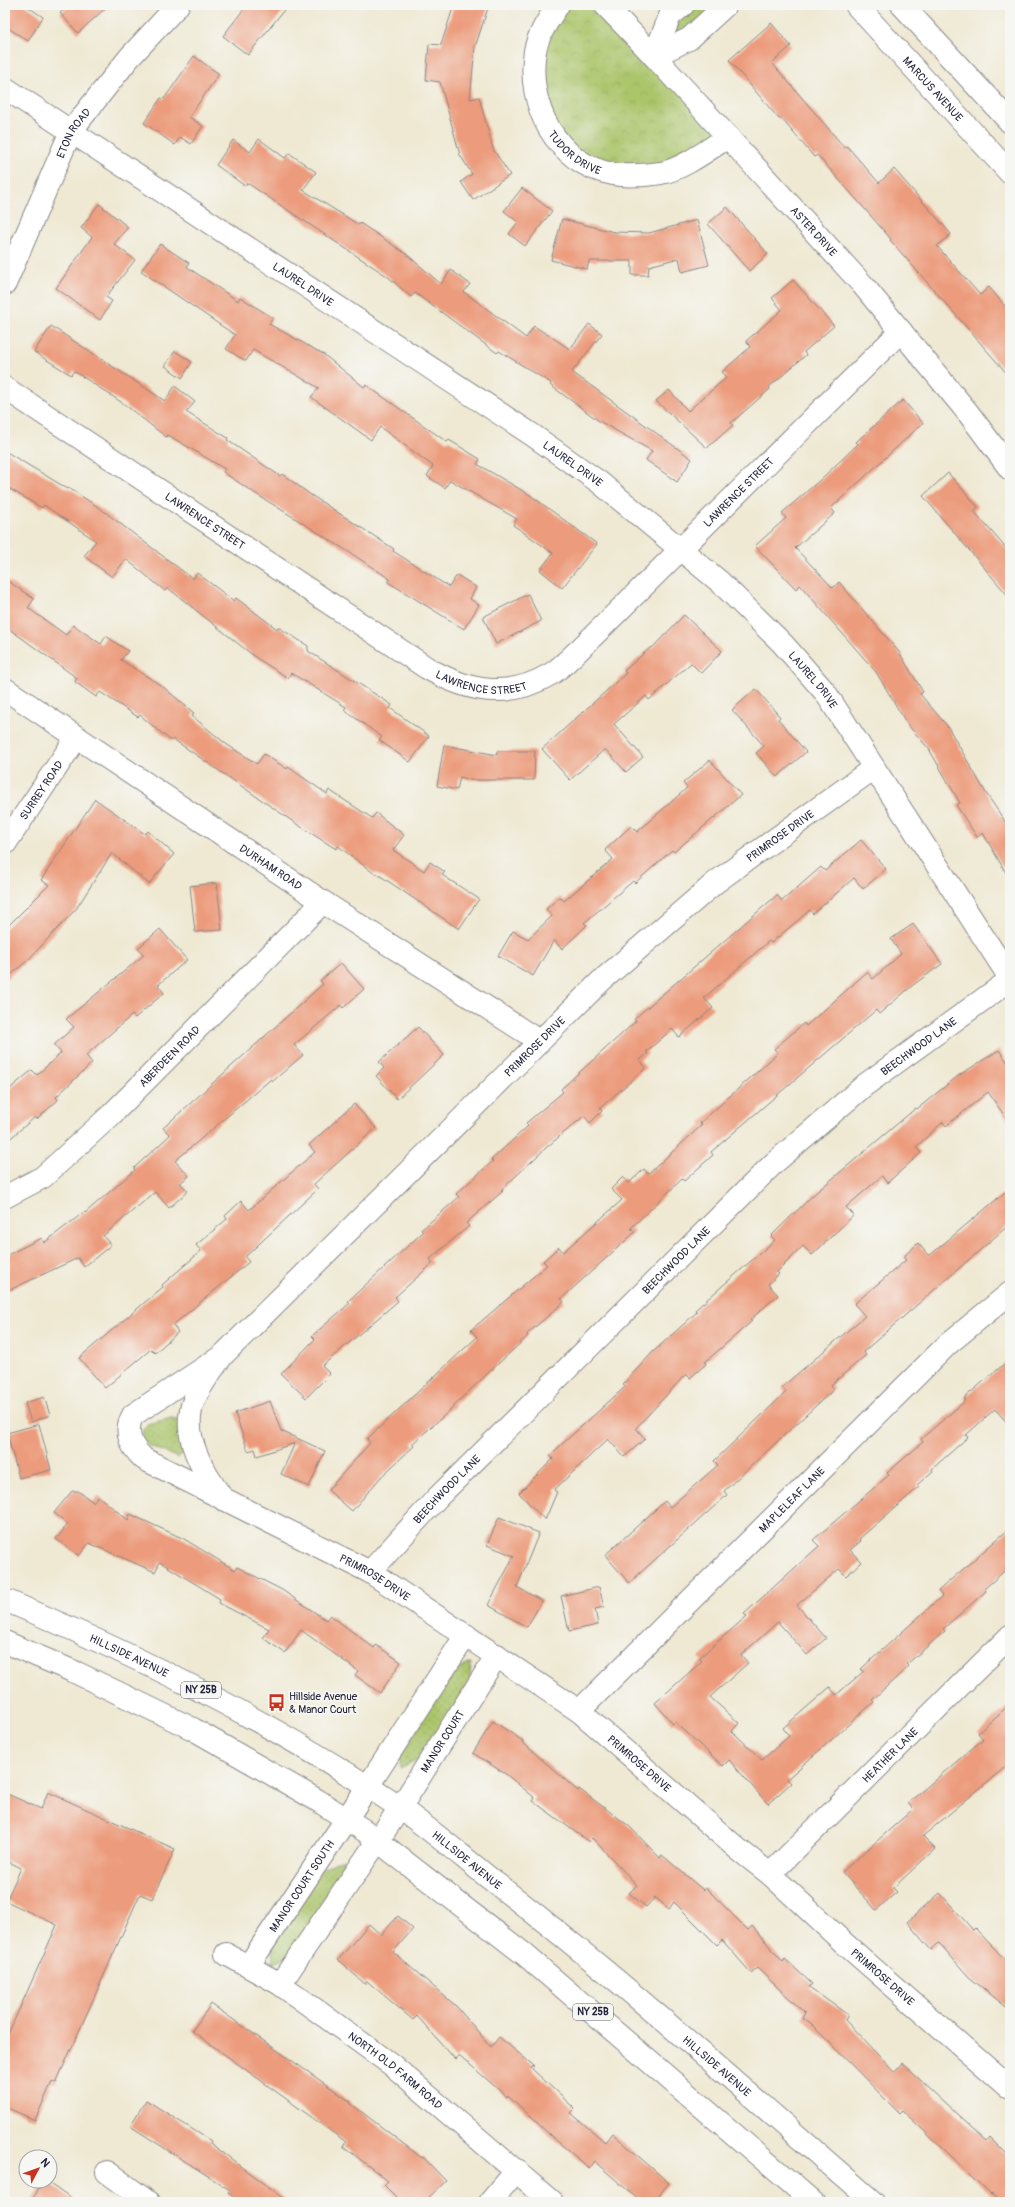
<svg xmlns="http://www.w3.org/2000/svg" width="1015" height="2207" font-family="Pangolin,sans-serif">
  <style>
    .grass { fill: url(#grass-dots); stroke: #667453 }
    .park { fill: url(#park-crowns); stroke: #667453 }
    .building { fill: #ec9b7c }
    .lines { fill: none; stroke-linecap: round; stroke-linejoin: round }
    .minor-casing { stroke: #888687; stroke-width: 24 }
    .major-casing { stroke: #888687; stroke-width: 24 }
    .minor { stroke: #fff; stroke-width: 22 }
    .major { stroke: #fff; stroke-width: 22 }
    .labels { text-anchor: middle; dominant-baseline: central; stroke-width: 3.5; stroke-linejoin: round; paint-order: stroke }
    .shield { fill: #f6f6f2; stroke: #626272; stroke-width: 1 }
    .shield-label { font-size: 10px; font-weight: bold; fill: #22223b }
    .street-label { font-size: 11px; fill: #22223b; stroke: #f6f6f2 }
    .poi-label { font-size: 11px; fill: #22223b; stroke: #f6f6f2; text-anchor: start }
  </style>
  <defs>
    <pattern id="grass-dots" width="8" height="8" patternUnits="userSpaceOnUse"><rect width="8" height="8" fill="#abc56b"/><path d="M2 2h.1M6 6h.1" fill="none" stroke="#93a95e" stroke-width="1.8" stroke-linecap="round"/></pattern>
    <pattern id="park-crowns" width="20" height="18" patternUnits="userSpaceOnUse"><rect width="20" height="18" fill="#abc56b"/><path d="M2 6a3 3 0 1 1 6 0M12 15a3 3 0 1 1 6 0" fill="none" stroke="#93a95e"/></pattern>
  </defs>
  <rect width="100%" height="100%" fill="#f6f6f2"/>
  <filter id="ink" filterUnits="userSpaceOnUse"><feTurbulence type="fractalNoise" baseFrequency=".025" numOctaves="2"/><feDisplacementMap in="SourceGraphic" scale="8" xChannelSelector="R" yChannelSelector="G"/><feConvolveMatrix kernelMatrix="1 2 1 2 8 2 1 2 1" color-interpolation-filters="sRGB"/></filter>
  <filter id="wash" filterUnits="userSpaceOnUse"><feTurbulence type="fractalNoise" baseFrequency=".012" numOctaves="4" result="noise"/><feDisplacementMap in="SourceGraphic" scale="16" xChannelSelector="R" yChannelSelector="G"/><feGaussianBlur stdDeviation="0.9" result="paint"/><feColorMatrix in="noise" values="0 0 0 0 0 0 0 0 0 0 0 0 0 0 0 0 0 1.4 0 .05"/><feComposite in="paint" operator="in"/></filter>
  <g filter="url(#wash)">
    <rect width="100%" height="100%" fill="#efe9d3"/>
    <g class="grass">
      <polygon points="683,5 726,5 654,56"/>
      <polygon points="171,1418 177,1419 180,1423 185,1451 178,1458 148,1445 142,1437 143,1430 147,1424"/>
      <polygon points="471,1663 469,1690 424,1757 400,1769 402,1742 446,1675"/>
      <polygon points="343,1859 341,1886 295,1953 272,1964 274,1937 318,1870"/>
    </g>
    <polygon class="park" points="558,5 605,5 728,137 636,176 562,146 533,70"/>
    <g id="blocks">
      <g class="building">
        <polygon points="5,5 25,5 43,17 28,41 5,26"/>
        <polygon points="70,5 109,5 78,33 60,13"/>
        <polygon points="247,5 288,5 248,55 223,36"/>
        <polygon points="454,5 489,5 475,47 470,99 479,97 493,149 510,175 473,200 461,182 472,174 460,155 440,82 426,80 429,44 441,45"/>
        <polygon points="771,23 791,46 772,63 845,148 847,146 879,183 894,169 951,234 937,246 980,295 989,287 1010,312 1010,377 890,240 891,239 850,192 817,155 814,157 781,118 779,119 729,60"/>
        <polygon points="194,56 219,74 189,117 203,126 191,144 180,137 175,145 144,123 161,98 164,99"/>
        <polygon points="259,139 285,158 289,153 316,172 303,190 359,225 360,223 405,253 441,284 451,270 470,284 464,292 526,338 534,326 570,349 589,324 602,334 572,372 692,459 677,482 646,460 652,451 599,421 550,385 551,383 499,351 497,353 415,293 411,297 387,276 247,183 245,186 216,165 233,140 250,152"/>
        <polygon points="522,188 552,211 525,246 509,234 518,222 504,211"/>
        <polygon points="99,204 128,227 114,244 135,260 106,297 112,301 100,320 56,288 92,237 81,228"/>
        <polygon points="727,207 768,254 749,271 708,224"/>
        <polygon points="562,219 614,232 649,233 697,220 709,265 682,272 679,258 649,266 648,275 632,275 632,261 589,261 587,269 551,260"/>
        <polygon points="160,244 189,263 187,267 238,301 240,297 273,318 269,324 323,354 364,387 366,385 447,442 449,440 480,459 477,464 530,495 597,544 562,588 540,570 553,553 513,525 517,519 450,480 445,488 427,476 433,466 380,427 371,440 311,397 319,388 253,350 246,361 226,349 235,335 141,271"/>
        <polygon points="793,280 834,326 804,352 806,355 769,387 770,389 731,423 733,425 707,448 656,401 669,390 688,411 727,377 722,372 750,347 746,341 782,310 772,298"/>
        <polygon points="51,326 165,401 175,386 195,402 186,412 228,438 227,440 280,476 282,474 311,495 394,549 393,551 449,587 457,575 476,587 470,599 479,605 464,629 388,582 390,579 352,554 253,492 223,472 225,469 168,435 166,437 124,404 74,371 71,375 34,352"/>
        <polygon points="175,351 192,362 182,378 165,366"/>
        <polygon points="903,400 923,423 831,508 835,513 795,548 833,588 839,582 899,652 923,692 920,694 948,727 986,793 1010,829 1010,880 983,833 977,837 956,805 960,803 929,749 907,724 876,672 800,585 796,589 755,546 786,518 782,513 820,480 858,444 856,442"/>
        <polygon points="5,451 68,489 69,488 101,509 193,579 197,573 234,601 236,598 277,629 278,627 294,637 308,646 308,651 392,705 390,708 429,736 410,762 379,740 382,737 344,710 346,707 291,673 288,678 255,657 168,588 165,591 126,559 112,577 84,556 96,541 44,505 42,508 5,486"/>
        <polygon points="948,473 978,507 974,511 1010,553 1010,598 923,496"/>
        <polygon points="5,579 34,599 28,608 66,635 73,625 101,644 106,636 128,651 121,660 162,686 194,713 192,716 226,744 257,764 264,754 287,769 288,767 327,794 329,790 372,818 376,813 404,835 393,850 424,871 430,862 445,872 442,875 479,899 459,929 376,873 375,874 338,846 336,849 295,823 173,739 171,741 140,715 138,717 100,692 96,697 75,682 77,678 5,626"/>
        <polygon points="528,594 541,621 496,644 483,617"/>
        <polygon points="684,615 722,651 701,673 691,663 649,700 646,696 614,724 643,757 626,772 605,749 570,780 542,749 626,673 624,671 651,647 652,648"/>
        <polygon points="756,689 780,717 778,719 806,752 777,777 756,753 764,746 732,710"/>
        <polygon points="444,745 497,755 497,751 535,751 534,780 470,780 460,777 457,790 437,786"/>
        <polygon points="710,760 741,795 674,852 672,850 635,883 633,881 584,923 587,925 562,949 554,940 533,976 498,956 513,931 528,939 552,916 546,909 560,897 564,901 613,859 605,850 631,826 637,832 687,788 683,783"/>
        <polygon points="95,799 145,834 148,831 174,854 149,884 112,853 76,909 29,959 5,980 5,929 49,885 41,880"/>
        <polygon points="861,840 886,869 863,889 854,878 813,914 810,910 771,943 769,941 704,998 713,1008 679,1037 672,1029 646,1052 648,1053 640,1060 646,1068 600,1108 602,1111 590,1123 584,1116 547,1147 501,1190 503,1191 466,1223 469,1226 430,1259 433,1263 395,1297 398,1301 322,1366 330,1374 306,1398 281,1374 315,1339 312,1336 350,1303 348,1301 423,1232 421,1230 459,1197 456,1194 493,1161 491,1160 528,1126 526,1123 563,1092 561,1089 636,1021 634,1019 777,895 782,901 821,867 825,871"/>
        <polygon points="217,883 222,930 195,932 190,886"/>
        <polygon points="913,924 942,964 913,985 879,1014 876,1010 711,1152 713,1155 684,1181 682,1179 631,1228 635,1232 561,1299 564,1302 527,1334 528,1336 454,1405 455,1406 412,1444 414,1446 381,1477 352,1511 328,1490 370,1443 367,1439 477,1337 471,1330 547,1265 543,1261 559,1247 563,1252 622,1200 611,1189 623,1177 629,1183 644,1169 648,1174 702,1125 700,1123 778,1053 774,1049 804,1023 806,1026 867,972 873,979 901,954 891,939"/>
        <polygon points="160,929 187,960 158,985 164,993 135,1018 132,1015 86,1055 92,1063 56,1097 58,1100 37,1119 35,1117 5,1143 5,1093 32,1070 37,1075 61,1053 54,1045 74,1027 66,1019 144,955 138,948"/>
        <polygon points="341,963 364,989 343,1008 341,1005 294,1045 303,1055 273,1081 271,1079 175,1161 189,1176 180,1183 188,1191 169,1208 155,1192 103,1236 111,1245 84,1267 78,1258 5,1292 5,1256 42,1238 44,1243 84,1212 85,1213 135,1170 134,1168 170,1135 163,1128 323,984 320,981"/>
        <polygon points="418,1027 444,1055 397,1099 376,1076 384,1068 379,1062"/>
        <polygon points="999,1050 1010,1066 1010,1124 988,1092 946,1126 943,1122 916,1147 921,1153 887,1183 882,1176 846,1207 854,1215 812,1255 803,1246 777,1272 779,1274 768,1284 778,1295 750,1320 752,1321 705,1362 706,1364 690,1378 686,1374 636,1428 645,1439 624,1457 608,1439 554,1490 557,1492 545,1520 519,1493 553,1459 550,1455 626,1386 623,1384 653,1352 697,1312 695,1310 775,1240 771,1236 812,1196 916,1108 917,1109 958,1076"/>
        <polygon points="354,1104 376,1128 314,1184 318,1189 245,1257 249,1262 173,1325 178,1332 155,1353 151,1349 105,1388 79,1358 163,1287 162,1285 201,1251 196,1245 227,1219 225,1216 241,1201 249,1210 315,1152 309,1145"/>
        <polygon points="1010,1188 1010,1224 863,1352 866,1355 831,1385 834,1389 724,1491 727,1495 629,1583 605,1555 665,1501 670,1507 718,1465 714,1461 786,1392 782,1387 865,1316 854,1304 906,1260 903,1257 918,1243 929,1256"/>
        <polygon points="1010,1359 1010,1426 995,1409 966,1435 968,1437 932,1469 933,1471 917,1485 919,1487 859,1539 861,1541 850,1550 861,1562 846,1576 839,1569 797,1605 826,1638 807,1655 778,1622 741,1655 748,1663 710,1697 739,1723 732,1731 762,1760 789,1736 783,1728 830,1687 836,1695 864,1671 861,1669 942,1596 938,1591 1010,1528 1010,1566 984,1589 986,1591 943,1629 945,1631 907,1664 909,1666 872,1700 874,1702 787,1779 791,1783 768,1804 729,1760 723,1766 675,1722 673,1724 655,1703 702,1661 699,1658 747,1616 744,1614 819,1546 813,1540 889,1475 887,1473 923,1442 921,1439 966,1400 964,1398"/>
        <polygon points="44,1397 50,1415 31,1422 25,1403"/>
        <polygon points="270,1401 281,1431 325,1451 309,1487 281,1474 295,1443 257,1456 255,1449 248,1451 235,1413"/>
        <polygon points="39,1424 51,1470 19,1478 7,1433"/>
        <polygon points="72,1491 78,1491 93,1502 98,1496 128,1520 130,1514 184,1539 235,1570 237,1567 282,1590 326,1620 330,1615 374,1648 376,1645 401,1662 380,1693 355,1675 358,1671 301,1630 285,1653 263,1638 269,1629 219,1603 220,1599 160,1562 155,1572 89,1543 79,1556 56,1539 68,1524 54,1513"/>
        <polygon points="499,1517 539,1533 517,1587 542,1601 527,1627 488,1605 514,1556 487,1545"/>
        <polygon points="599,1587 604,1607 595,1609 598,1625 569,1631 561,1596"/>
        <polygon points="1010,1704 1010,1763 923,1836 935,1849 893,1888 897,1892 876,1910 842,1872 913,1809 908,1803 983,1739 978,1733"/>
        <polygon points="493,1721 523,1741 522,1742 578,1791 579,1789 629,1826 660,1858 662,1855 703,1890 706,1888 748,1930 752,1926 783,1962 785,1959 812,1984 809,1987 848,2015 845,2020 894,2072 902,2063 986,2141 989,2137 1010,2158 1010,2202 1002,2202 992,2194 991,2195 902,2110 899,2113 812,2025 802,2018 805,2013 757,1968 751,1973 722,1940 717,1945 674,1902 669,1909 655,1897 646,1907 629,1893 637,1885 592,1838 589,1842 533,1801 535,1798 507,1775 473,1753"/>
        <polygon points="48,1792 175,1849 152,1899 140,1894 56,2083 52,2082 35,2120 5,2107 5,2041 57,1925 6,1901 21,1868 5,1860 5,1793 41,1809"/>
        <polygon points="940,1893 973,1930 975,1928 1010,1965 1010,2010 969,1977 939,1943 931,1950 907,1922"/>
        <polygon points="398,1916 413,1929 393,1952 456,2006 491,2047 499,2037 534,2066 531,2068 575,2109 571,2113 605,2142 612,2133 669,2183 653,2202 641,2202 594,2161 589,2168 550,2135 508,2095 507,2097 459,2055 455,2059 417,2016 413,2020 367,1981 365,1984 338,1960 369,1924 381,1935"/>
        <polygon points="211,2004 351,2102 350,2103 422,2158 423,2157 446,2181 424,2202 401,2202 384,2185 388,2181 343,2146 346,2142 192,2031"/>
        <polygon points="146,2100 211,2141 210,2143 289,2202 240,2202 228,2193 230,2190 130,2126"/>
        <polygon points="45,2181 47,2181 77,2202 30,2202"/>
      </g>
    </g>
  </g>
  <g filter="url(#ink)">
    <use href="#blocks" fill-opacity="0" stroke="#888687" stroke-width="1"/>
    <g class="lines">
      <defs>
        <g id="minor">
          <path id="s1" d="M558 5C549 19 538 34 535 51 526 104 556 164 613 174 628 177 645 175 661 173 683 169 709 149 728 137"/>
          <path id="s2" d="M605 5 654 56 862 284 969 414 1010 469"/>
          <polyline points="654,56 689,39 726,5"/>
          <polyline points="654,56 670,16 683,5"/>
          <path id="s3" d="M5 88 531 434 599 482 720 582 783 644 825 692 1010 978"/>
          <path id="s4" d="M5 284 71 131 129 58 178 5"/>
          <path id="s5" d="M5 388 427 668C469 692 507 700 551 674 561 668 570 658 579 650L901 331"/>
          <path id="s6" d="M5 689 323 902 539 1041"/>
          <path id="s7" d="M5 844 77 737"/>
          <path id="s8" d="M5 1197 43 1177 111 1115 323 902"/>
          <path id="s9" d="M222 1356 133 1415C123 1432 131 1447 144 1459L370 1572 579 1711 739 1850 770 1874 845 1944 1010 2088"/>
          <path id="s10" d="M223 1499C203 1472 180 1435 194 1400 201 1384 212 1370 222 1356L601 981 716 882 874 768"/>
          <path id="s11" d="M370 1572 437 1498 773 1164 865 1085 1010 980"/>
          <path id="s12" d="M579 1711 948 1344 1010 1293"/>
          <path id="s13" d="M770 1874 1010 1636"/>
          <path id="s14" d="M226 1954 280 1984 392 2065 552 2202"/>
          <path id="s15" d="M249 1965 355 1806 466 1635"/>
          <path id="s16" d="M280 1984 400 1808 497 1655"/>
          <polyline points="107,2172 148,2202"/>
          <polyline points="490,2202 517,2170"/>
        </g>
        <g id="major">
          <path id="s17" d="M856 5 1010 173"/>
          <polyline points="902,5 1010,122"/>
          <path id="s18" d="M5 1600C136 1655 264 1718 384 1797 424 1823 460 1855 498 1885 627 1985 750 2095 873 2202"/>
          <polyline points="5,1642 77,1673 193,1729 317,1800 365,1831 524,1954 813,2202"/>
        </g>
      </defs>
      <use href="#minor" class="minor-casing"/>
      <use href="#major" class="major-casing"/>
      <use href="#minor" class="minor"/>
      <use href="#major" class="major"/>
    </g>
  </g>
  <defs>
    <symbol id="bus-bare" viewBox="-9 -9 18 18"><path d="M-5-6H5V4H4V6H2V4H-2V6H-4V4H-5ZM-3.5-4V0h7V-4ZM-3.5 1.2v1.5H-2V1.2ZM2 1.2v1.5H3.5V1.2Z" fill="#c8321e" stroke="#f6f6f2" stroke-width="2.5" paint-order="stroke"/></symbol>
  </defs>
  <g fill-rule="evenodd">
    <use href="#bus-bare" x="264" y="1690" width="25" height="25"/>
  </g>
  <g class="labels">
    <g class="shield">
      <rect x="181" y="1682" width="40" height="16" rx="3"/>
      <rect x="573" y="2004" width="40" height="16" rx="3"/>
    </g>
    <g class="shield-label">
      <text x="201" y="1690">NY 25B</text>
      <text x="593" y="2012">NY 25B</text>
    </g>
    <g class="street-label">
      <text stroke="none"><textPath href="#s17" startOffset="114">MARCUS AVENUE</textPath></text>
      <text stroke="none"><textPath href="#s4" startOffset="166">ETON ROAD</textPath></text>
      <text stroke="none"><textPath href="#s1" startOffset="168">TUDOR DRIVE</textPath></text>
      <text stroke="none"><textPath href="#s2" startOffset="308">ASTER DRIVE</textPath></text>
      <text stroke="none"><textPath href="#s3" startOffset="357">LAUREL DRIVE</textPath></text>
      <text stroke="none"><textPath href="#s3" startOffset="681">LAUREL DRIVE</textPath></text>
      <text stroke="none"><textPath href="#s5" startOffset="899">LAWRENCE STREET</textPath></text>
      <text stroke="none"><textPath href="#s5" startOffset="240">LAWRENCE STREET</textPath></text>
      <text stroke="none"><textPath href="#s5" startOffset="564">LAWRENCE STREET</textPath></text>
      <text stroke="none"><textPath href="#s3" startOffset="1005">LAUREL DRIVE</textPath></text>
      <text stroke="none"><textPath href="#s7" startOffset="65">SURREY ROAD</textPath></text>
      <text stroke="none"><textPath href="#s10" startOffset="924">PRIMROSE DRIVE</textPath></text>
      <text stroke="none"><textPath href="#s6" startOffset="320">DURHAM ROAD</textPath></text>
      <text stroke="none"><textPath href="#s10" startOffset="600">PRIMROSE DRIVE</textPath></text>
      <text stroke="none"><textPath href="#s11" startOffset="761">BEECHWOOD LANE</textPath></text>
      <text stroke="none"><textPath href="#s8" startOffset="218">ABERDEEN ROAD</textPath></text>
      <text stroke="none"><textPath href="#s11" startOffset="437">BEECHWOOD LANE</textPath></text>
      <text stroke="none"><textPath href="#s11" startOffset="113">BEECHWOOD LANE</textPath></text>
      <text stroke="none"><textPath href="#s12" startOffset="300">MAPLELEAF LANE</textPath></text>
      <text stroke="none"><textPath href="#s9" startOffset="416">PRIMROSE DRIVE</textPath></text>
      <text stroke="none"><textPath href="#s18" startOffset="136">HILLSIDE AVENUE</textPath></text>
      <text stroke="none"><textPath href="#s16" startOffset="292">MANOR COURT</textPath></text>
      <text stroke="none"><textPath href="#s13" startOffset="169">HEATHER LANE</textPath></text>
      <text stroke="none"><textPath href="#s9" startOffset="740">PRIMROSE DRIVE</textPath></text>
      <text stroke="none"><textPath href="#s18" startOffset="532">HILLSIDE AVENUE</textPath></text>
      <text stroke="none"><textPath href="#s15" startOffset="95">MANOR COURT SOUTH</textPath></text>
      <text stroke="none"><textPath href="#s9" startOffset="1064">PRIMROSE DRIVE</textPath></text>
      <text stroke="none"><textPath href="#s18" startOffset="856">HILLSIDE AVENUE</textPath></text>
      <text stroke="none"><textPath href="#s14" startOffset="206">NORTH OLD FARM ROAD</textPath></text>
    </g>
    <g class="poi-label">
      <text x="289" y="1696">Hillside Avenue<tspan x="289" dy="13">&amp; Manor Court</tspan></text>
    </g>
  </g>
  <rect width="1015" height="2207" fill="none" stroke="#f6f6f2" stroke-width="20"/>
  <g transform="translate(38 2169) rotate(49)"><circle r="19" fill="#f6f6f2" stroke="#a1a1a9"/>
  <path d="M0-3L7 15L0 10L-7 15Z" fill="#c8321e"/>
  <text y="-6" font-size="11" font-weight="bold" text-anchor="middle" fill="#22223b">N</text>
  </g>
</svg>
